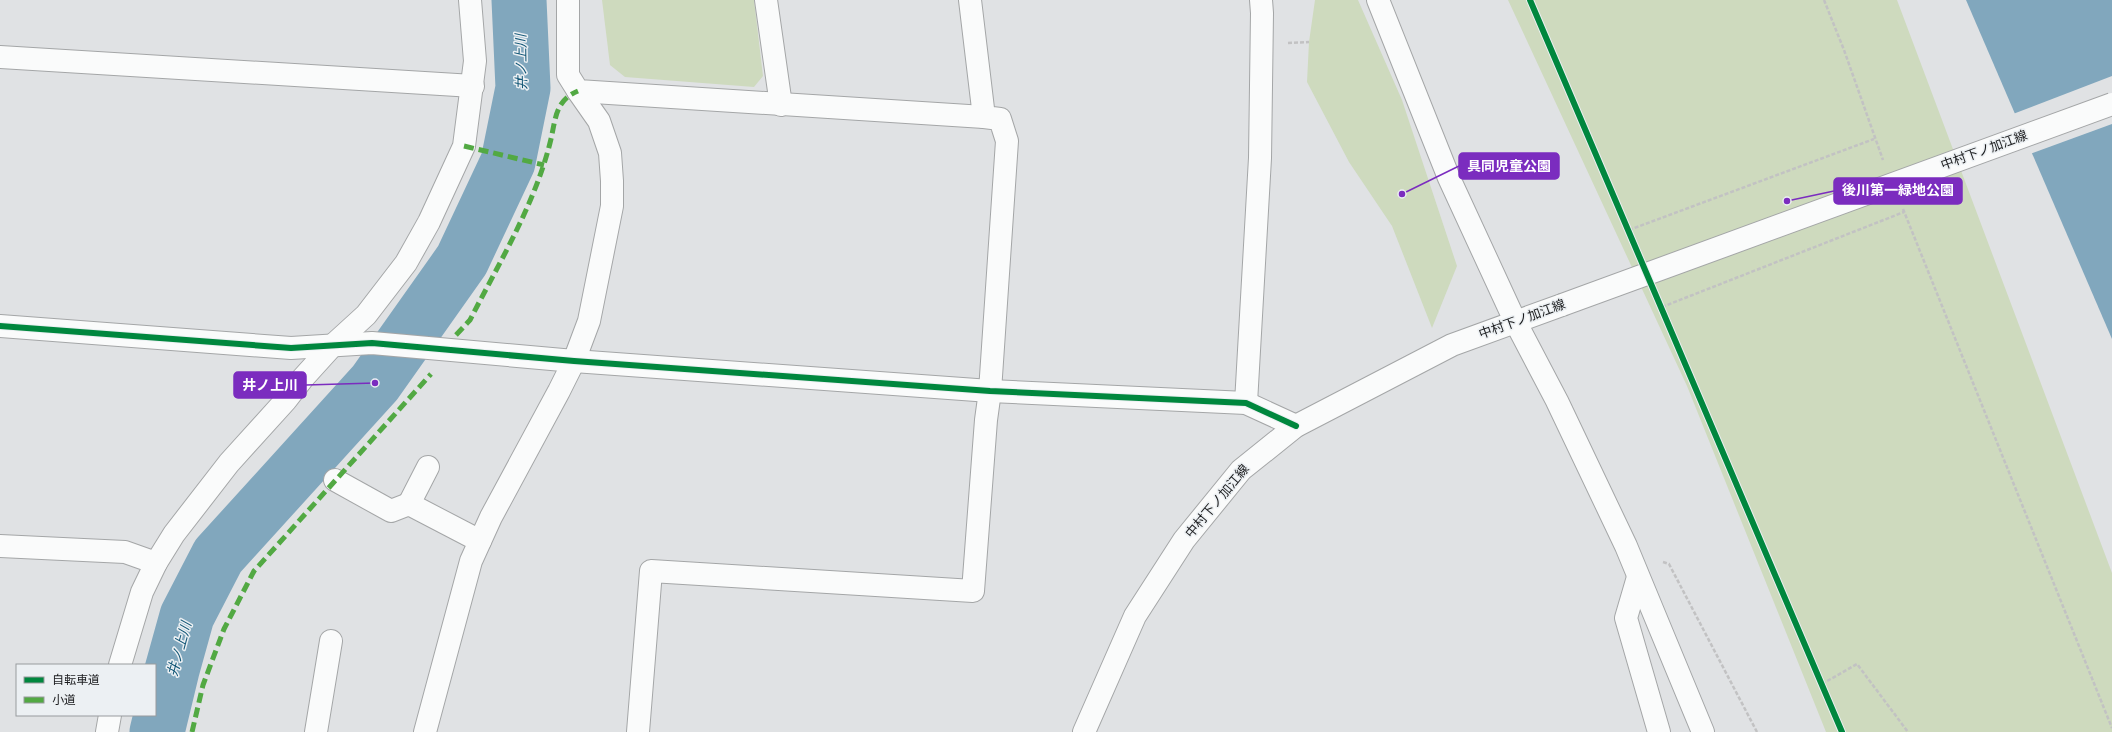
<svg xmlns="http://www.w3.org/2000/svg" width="2112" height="732" font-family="'Public Sans','Noto Sans JP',sans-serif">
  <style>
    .green { fill: #cedabe }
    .water { fill: #81a7bd }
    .pier { fill: #e0e2e4 }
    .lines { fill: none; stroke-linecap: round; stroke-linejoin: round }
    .river { stroke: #81a7bd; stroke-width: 55 }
    .minor-casing { stroke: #a4a6a7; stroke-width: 24 }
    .major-casing { stroke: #a4a6a7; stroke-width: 24 }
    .path { stroke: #c2c2c3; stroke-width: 2.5; stroke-dasharray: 4 2; stroke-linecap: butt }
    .minor { stroke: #fafbfb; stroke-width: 22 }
    .major { stroke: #fafbfb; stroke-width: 22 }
    .major-bridge-casing { stroke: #a4a6a7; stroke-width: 24; stroke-linecap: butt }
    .major-bridge { stroke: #fafbfb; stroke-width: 22 }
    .quiet { stroke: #52a943; stroke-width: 5; stroke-dasharray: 10 5; stroke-linecap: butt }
    .cycleway-casing { stroke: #ecf0f3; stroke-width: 8 }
    .cycleway { stroke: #00873e; stroke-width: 6 }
    .labels { text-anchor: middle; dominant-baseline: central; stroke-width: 3; stroke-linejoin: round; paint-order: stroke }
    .street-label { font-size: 13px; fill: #1b1c1e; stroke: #ecf0f3 }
    .water-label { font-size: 14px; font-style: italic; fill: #135777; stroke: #ecf0f3 }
    .leader { fill: none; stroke: #7b2cbf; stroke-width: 1.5 }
    .callout-dot { fill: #7b2cbf; stroke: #ecf0f3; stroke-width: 1.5 }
    .callout { fill: #7b2cbf; stroke: #7b2cbf; stroke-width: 1.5 }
    .callout-label { font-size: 14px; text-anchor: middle; font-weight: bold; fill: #fff }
  </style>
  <rect width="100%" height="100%" fill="#e0e2e4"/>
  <g class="green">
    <polygon points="602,0 754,0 763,76 754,87 625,77 610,65"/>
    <polygon points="1315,0 1358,0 1402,100 1457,266 1432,328 1392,226 1349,162 1307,82 1309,42"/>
    <polygon points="1508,0 1897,0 2112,573 2112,732 1826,732 1687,386"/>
  </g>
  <polygon class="water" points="1966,0 2112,0 2112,339"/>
  <polygon class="pier" points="2112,76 2112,124 2030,154 2013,114"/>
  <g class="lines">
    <polyline class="river" points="157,732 172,670 187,616 218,556 375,383 462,260 508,162 523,88 519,0"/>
    <defs>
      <g id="minor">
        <polyline points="568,0 568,75 578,91 984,117"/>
        <polyline points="766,0 781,105"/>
        <polyline points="1378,0 1449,178 1515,321 1557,401 1626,546 1703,732"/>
        <polyline points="0,57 473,86"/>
        <polyline points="0,326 291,348 372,343 574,361 990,391 1246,403 1296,426"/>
        <polyline points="1246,403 1260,158 1262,13 1261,0"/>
        <polyline points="335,480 391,511 409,504 480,541"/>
        <polyline points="409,504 428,467"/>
        <polyline points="0,546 125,552 156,563 142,592 120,665"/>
        <polyline points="156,563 174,534 229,463 286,400 303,378 332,346 366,315 406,263 429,222 464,146 475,61 470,0"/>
        <polyline points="1638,577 1626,618 1659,732"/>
        <polyline points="107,732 110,715"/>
        <polyline points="316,732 331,641"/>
        <polyline points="425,732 471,561 491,517 559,391 574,361 589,321 612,206 612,181 610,153 599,121 578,91"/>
        <polyline points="638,732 651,571 973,591 986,420 990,391 1007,141 1000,119 984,117 970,0"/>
      </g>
      <polyline id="major" points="1084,732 1135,616 1184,540 1241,470 1296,426 1452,345 1562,305"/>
    </defs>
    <use href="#minor" class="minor-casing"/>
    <use href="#major" class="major-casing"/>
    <g class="path">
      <polyline points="1824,0 1844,50 1883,160"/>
      <polyline points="1288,43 1309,42"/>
      <polyline points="1903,209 2112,728"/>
      <polyline points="1629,230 1874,139"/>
      <polyline points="1662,307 1904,212"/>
      <polyline points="1663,562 1669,564 1757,732"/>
      <polyline points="1822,684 1857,664 1908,732"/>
    </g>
    <use href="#minor" class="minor"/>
    <use href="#major" class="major"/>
    <defs>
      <polyline id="major-bridge" points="1562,305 2112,104"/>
    </defs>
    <use href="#major-bridge" class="major-bridge-casing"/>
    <use href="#major-bridge" class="major-bridge"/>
    <g class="quiet">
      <polyline points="464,146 544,165"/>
      <path d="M456 335 470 320C499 263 534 206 550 143 556 120 554 101 578 91"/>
      <polyline points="192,732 203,685 224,629 254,571 431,374"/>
    </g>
    <defs>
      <g id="cycleway">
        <polyline points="1530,0 1842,732"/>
        <polyline points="0,326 291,348 372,343 574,361 990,391 1246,403 1296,426"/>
      </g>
    </defs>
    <use href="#cycleway" class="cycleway-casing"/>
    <use href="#cycleway" class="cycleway"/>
  </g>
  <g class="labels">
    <g class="street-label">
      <text transform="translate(1984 150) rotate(-20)">中村下ノ加江線</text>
      <text transform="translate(1522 319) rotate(-20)">中村下ノ加江線</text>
      <text transform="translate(1217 501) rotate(-50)">中村下ノ加江線</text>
    </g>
    <g class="water-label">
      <text transform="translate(521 62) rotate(-91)">井ノ上川</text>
      <text transform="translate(179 649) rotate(-75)">井ノ上川</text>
    </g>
  </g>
  <path class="leader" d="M1402 194L1459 166M1787 201L1834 191M375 383L306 385"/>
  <g class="callout-dot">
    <circle cx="1402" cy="194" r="4"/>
    <circle cx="1787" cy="201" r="4"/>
    <circle cx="375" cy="383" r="4"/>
  </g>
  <g class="callout">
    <rect x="1459" y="153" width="100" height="26" rx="4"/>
    <rect x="1834" y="178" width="128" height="26" rx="4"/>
    <rect x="234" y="372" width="72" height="26" rx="4"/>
  </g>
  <g class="callout-label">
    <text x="1509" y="171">具同児童公園</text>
    <text x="1898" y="195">後川第一緑地公園</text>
    <text x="270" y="390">井ノ上川</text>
  </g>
  <rect x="16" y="664" width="140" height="52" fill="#ecf0f3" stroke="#989b9e"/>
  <rect x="24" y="677" width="20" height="6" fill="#00873e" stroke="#989b9e"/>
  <text x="52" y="684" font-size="12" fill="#1b1c1e">自転車道</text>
  <rect x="24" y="697" width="20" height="6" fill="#52a943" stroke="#989b9e"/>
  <text x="52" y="704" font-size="12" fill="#1b1c1e">小道</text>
</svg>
